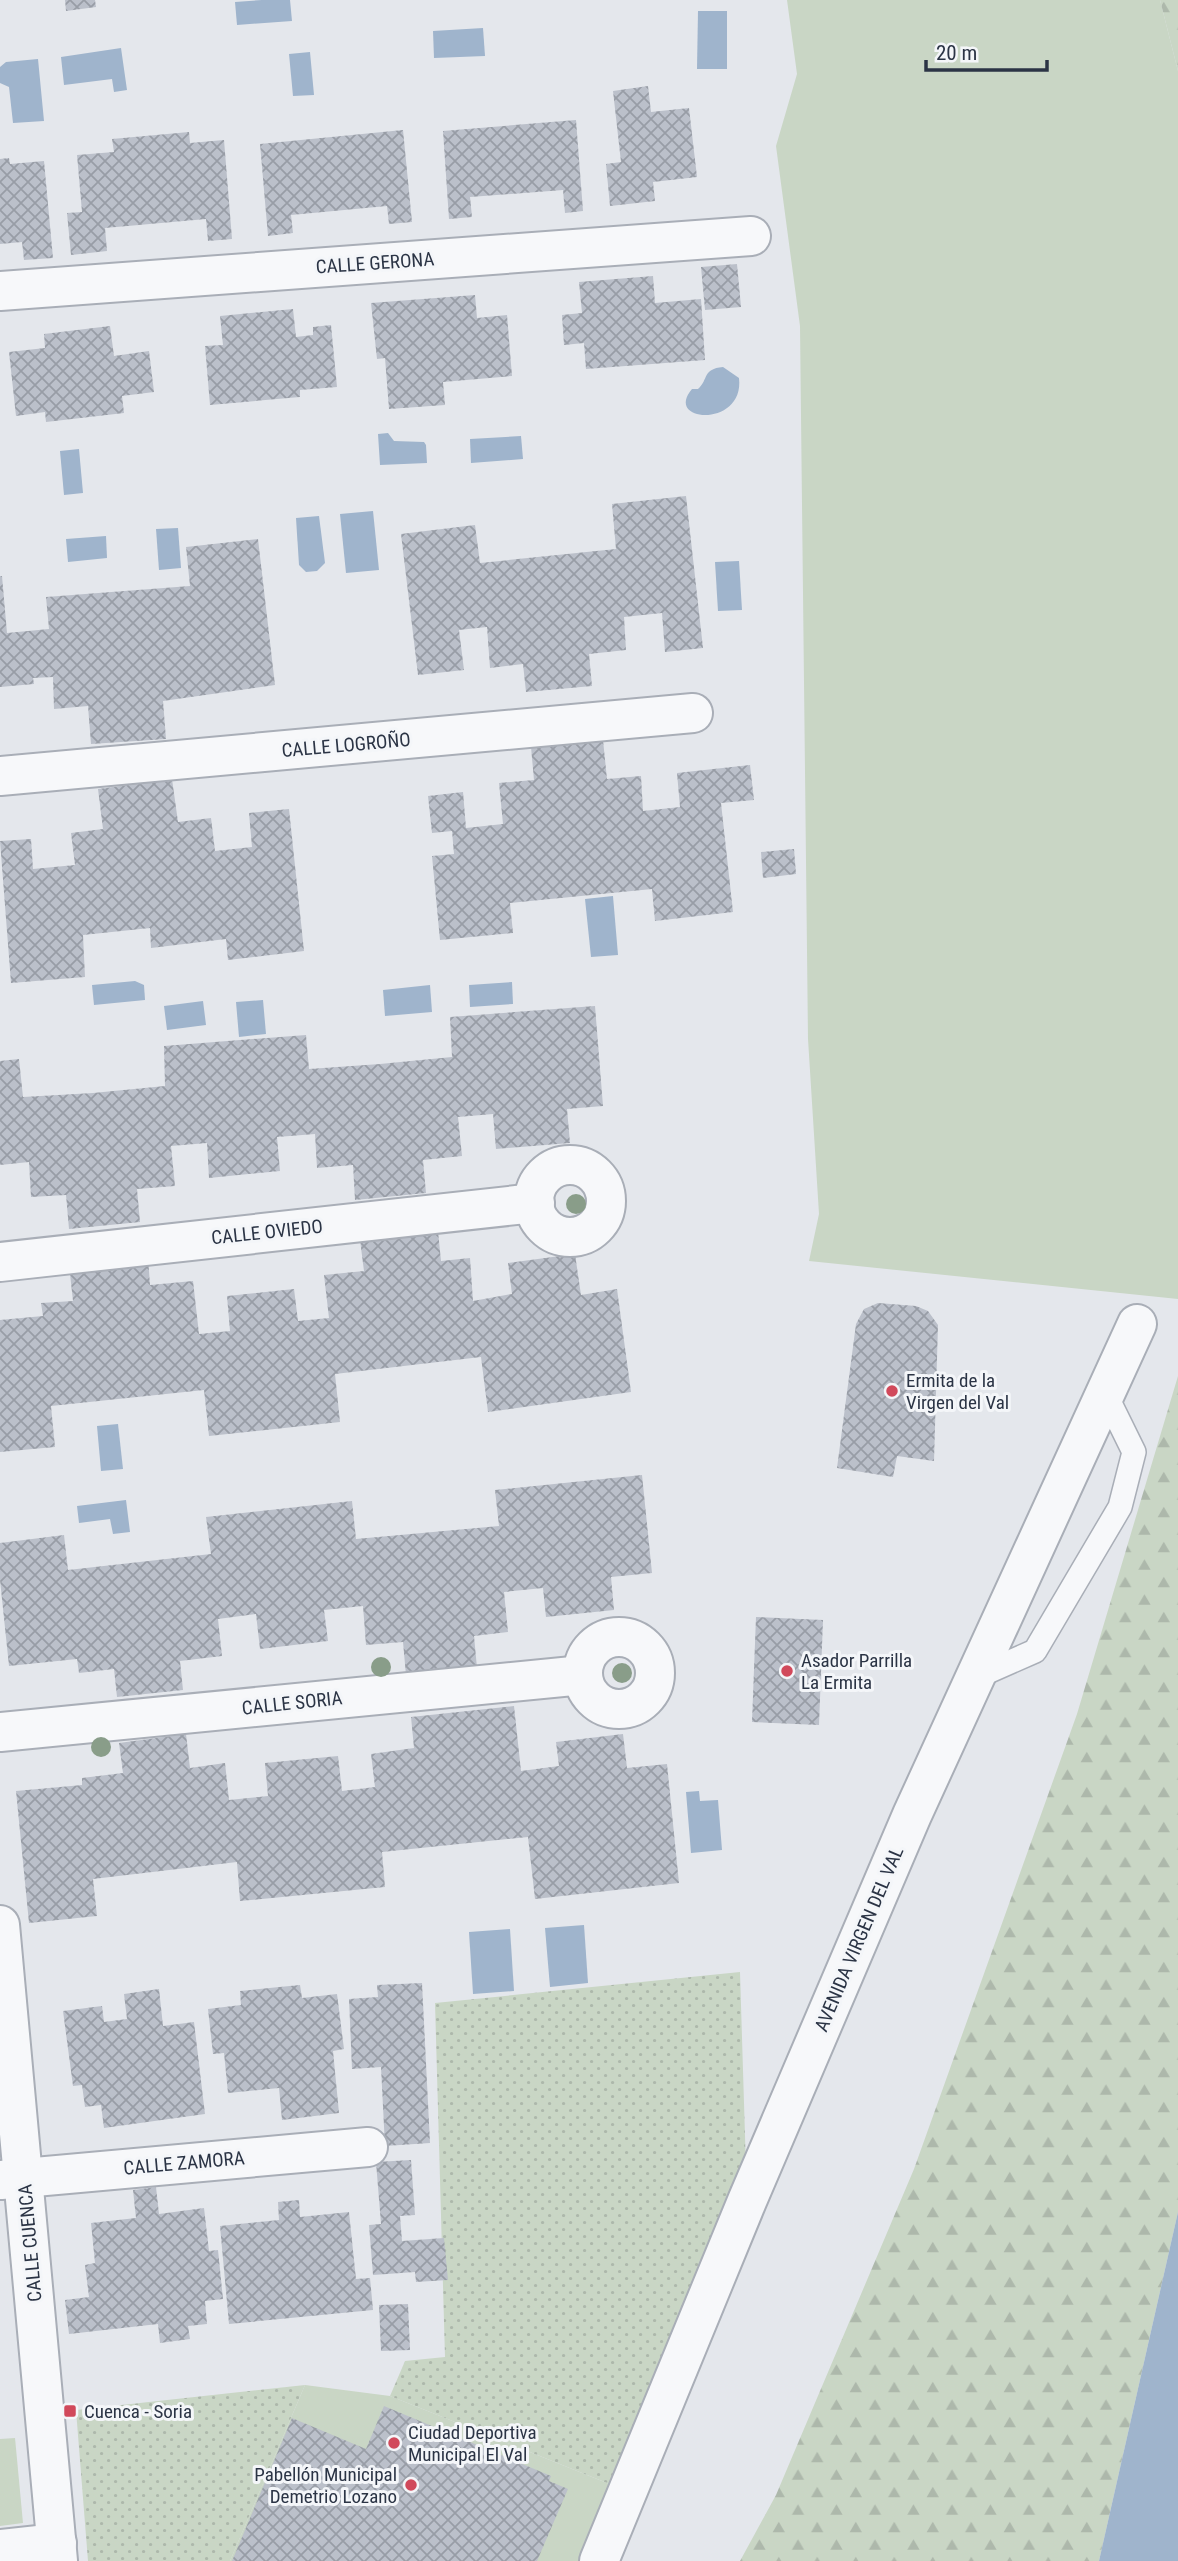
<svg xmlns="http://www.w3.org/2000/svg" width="1178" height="2561" font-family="'Roboto Condensed',sans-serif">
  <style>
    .grass { fill: #c9d6c5 }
    .forest { fill: url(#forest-firs) }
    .park { fill: url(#park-dots) }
    .water { fill: #9fb4cc }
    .building { fill: url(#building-cross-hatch) }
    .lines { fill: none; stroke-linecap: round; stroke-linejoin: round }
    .lane-casing { stroke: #a9aeb7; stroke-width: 26 }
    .street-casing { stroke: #a9aeb7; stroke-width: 42 }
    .lane { stroke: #f7f8fa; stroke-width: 23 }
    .street { stroke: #f7f8fa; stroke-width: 38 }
    .tree { fill: #899d89 }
    .poi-dot { fill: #d1495b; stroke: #f4f6f9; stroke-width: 2.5 }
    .labels { text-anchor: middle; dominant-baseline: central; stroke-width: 6; stroke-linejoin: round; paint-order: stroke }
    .street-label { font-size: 19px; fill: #2b3445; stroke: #f4f6f9 }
    .poi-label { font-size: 19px; fill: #2b3445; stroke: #f4f6f9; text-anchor: start }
  </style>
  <defs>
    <pattern id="forest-firs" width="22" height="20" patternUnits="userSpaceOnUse" patternTransform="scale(1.75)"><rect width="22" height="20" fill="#c9d6c5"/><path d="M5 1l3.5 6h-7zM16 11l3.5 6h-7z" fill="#adb8ab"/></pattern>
    <pattern id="park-dots" width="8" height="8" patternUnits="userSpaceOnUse" patternTransform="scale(1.75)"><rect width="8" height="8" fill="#c9d6c5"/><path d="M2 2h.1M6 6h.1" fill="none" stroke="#adb8ab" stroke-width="1.8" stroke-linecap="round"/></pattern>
    <pattern id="building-cross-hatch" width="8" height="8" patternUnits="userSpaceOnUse" patternTransform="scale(1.75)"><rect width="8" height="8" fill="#bbc0ca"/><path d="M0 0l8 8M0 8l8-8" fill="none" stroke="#989da6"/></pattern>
  </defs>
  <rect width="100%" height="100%" fill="#e4e7ec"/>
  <g class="grass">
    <polygon points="787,0 1160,0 1178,71 1178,1299 809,1261 819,1214 808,1039 800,326 776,146 797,74"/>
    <polygon points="305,2385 390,2396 627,2491 599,2561 230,2561"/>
    <polygon points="15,2438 23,2523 0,2526 0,2439"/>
  </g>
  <g class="forest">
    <polygon points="1160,0 1178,0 1178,71"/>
    <polygon points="1178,1376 1178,2212 1099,2561 740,2561 776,2495 914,2169 1077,1714"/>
  </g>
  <g class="park">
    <polygon points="740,1972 747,2201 627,2491 390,2396 405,2361 445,2357 435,2003"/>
    <polygon points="305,2385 230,2561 88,2561 76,2410"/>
  </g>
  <g class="water">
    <polygon points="262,0 290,0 292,21 237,25 235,2"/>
    <polygon points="698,11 727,11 727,69 697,69"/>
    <polygon points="483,28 485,56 434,58 433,31"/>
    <polygon points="121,48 127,90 114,92 112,79 64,85 61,57"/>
    <polygon points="310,52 314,95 293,96 289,54"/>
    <polygon points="38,59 44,121 13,123 9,87 0,83 0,67 6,62"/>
    <path d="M723 367 739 378C745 428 663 423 692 389H698C709 379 702 369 723 367Z"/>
    <polygon points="388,433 394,441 424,442 426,445 427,463 380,465 378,434"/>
    <polygon points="521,436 523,459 471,463 470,439"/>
    <polygon points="79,449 83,493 64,495 60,451"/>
    <polygon points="373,511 379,570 346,573 340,514"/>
    <polygon points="319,516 325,563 317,571 306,572 299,565 296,518"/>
    <polygon points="178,528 181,568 159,570 156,529"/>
    <polygon points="106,536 107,558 68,562 66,539"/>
    <polygon points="739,561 742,610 718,611 715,562"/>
    <polygon points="613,896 618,955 591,957 585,899"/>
    <polygon points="135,981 144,985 145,1000 94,1005 92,985"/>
    <polygon points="512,982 513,1004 470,1007 469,985"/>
    <polygon points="430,985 432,1012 385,1016 383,990"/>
    <polygon points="263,1000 266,1034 239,1037 236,1002"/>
    <polygon points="203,1001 206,1025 167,1030 164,1006"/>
    <polygon points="118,1424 123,1469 101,1471 97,1426"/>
    <polygon points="126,1500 130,1532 113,1534 110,1519 79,1523 77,1506"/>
    <polygon points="699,1791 700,1801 718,1800 722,1850 691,1853 686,1792"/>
    <polygon points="584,1925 588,1983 550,1987 545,1928"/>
    <polygon points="510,1929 514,1991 473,1994 469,1932"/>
    <polygon points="1178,2212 1178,2561 1099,2561"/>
  </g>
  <g class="building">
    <polygon points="65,0 95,0 96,7 66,11"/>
    <polygon points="648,86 651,112 689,108 697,177 653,182 655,201 610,206 606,164 621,162 613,91"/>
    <polygon points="576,120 583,211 565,213 563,190 470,197 472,217 449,219 443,131"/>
    <polygon points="403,130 412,222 389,224 387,206 291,215 293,233 268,236 260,144"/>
    <polygon points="189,132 190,143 224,140 232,239 208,241 206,219 105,228 107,251 71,255 67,213 82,212 77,155 114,152 112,139"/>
    <polygon points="9,158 10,164 44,161 53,258 24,260 22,242 0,244 0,159"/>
    <polygon points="737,264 741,307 705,310 701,267"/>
    <polygon points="653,276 655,303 701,299 705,360 586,369 584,343 564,345 562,315 582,313 579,282"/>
    <polygon points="475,295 477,318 507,315 512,376 443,382 445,405 389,409 385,358 377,359 371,303"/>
    <polygon points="293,309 296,337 313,335 313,327 331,325 337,387 300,390 300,397 210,405 205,346 223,345 220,316"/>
    <polygon points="110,326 114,356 149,351 154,392 122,396 124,413 46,422 45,412 16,416 9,352 45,348 44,334"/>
    <polygon points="686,496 703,648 665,652 662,613 624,617 626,650 589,654 592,686 526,692 523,664 490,668 487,627 459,630 464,670 418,675 401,534 475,525 480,563 616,549 612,504"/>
    <polygon points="258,539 275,685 163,701 166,739 91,744 88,706 54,709 53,677 33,678 34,684 0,687 0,576 2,576 7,633 49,629 46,597 190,586 186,547"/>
    <polygon points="603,740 607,779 641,776 643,811 680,807 677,773 750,765 754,800 721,803 733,912 655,921 652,889 510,903 513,933 440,940 432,856 454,854 452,831 432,833 428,796 463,792 466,828 503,824 499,783 534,780 531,747"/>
    <polygon points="172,779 178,822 211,818 215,851 252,847 249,813 289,809 304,951 228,960 226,939 151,948 150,928 83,935 85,977 11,983 0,841 31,839 33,869 75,865 71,833 103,829 98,789"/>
    <polygon points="794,849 796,874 763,878 761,852"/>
    <polygon points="595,1006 603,1106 567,1109 570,1143 496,1149 493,1114 458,1117 462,1156 423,1160 426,1193 355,1200 353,1165 317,1168 315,1134 277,1137 280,1171 209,1178 207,1143 171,1146 175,1186 137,1189 140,1222 69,1229 66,1195 31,1197 29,1162 0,1165 0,1061 19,1059 23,1097 93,1093 165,1086 164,1046 306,1035 309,1069 380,1064 452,1057 450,1017"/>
    <polygon points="438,1231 441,1261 470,1258 473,1301 512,1294 508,1263 575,1254 581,1295 617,1289 631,1392 488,1412 481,1357 335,1374 340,1422 209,1436 204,1390 51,1406 55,1447 0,1452 0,1320 43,1316 41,1303 73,1301 69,1265 148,1257 150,1285 193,1281 199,1334 230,1331 227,1296 294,1289 298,1321 329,1318 324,1275 364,1271 360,1240"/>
    <polygon points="878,1303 916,1306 928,1311 938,1325 934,1461 897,1456 893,1477 837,1468 856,1324 864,1309"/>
    <polygon points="642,1475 652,1573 611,1577 614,1610 546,1617 543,1588 504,1592 508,1632 474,1636 477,1668 406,1675 403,1642 366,1645 363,1606 324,1610 328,1641 260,1649 256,1614 218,1619 222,1656 180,1661 183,1690 117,1697 114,1669 79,1673 77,1659 9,1666 0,1580 0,1543 64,1535 68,1570 211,1554 206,1517 352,1501 356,1539 499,1526 495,1490"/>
    <polygon points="756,1617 823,1620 819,1725 752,1722"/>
    <polygon points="514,1706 521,1771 559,1766 556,1742 623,1734 627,1768 667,1764 679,1883 535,1899 528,1837 382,1852 385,1887 240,1901 237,1862 93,1879 97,1916 29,1923 16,1791 82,1785 82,1778 123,1773 119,1743 186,1734 190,1768 225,1763 229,1800 268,1796 265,1763 338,1756 342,1791 375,1787 371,1754 414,1748 411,1717"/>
    <polygon points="422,1983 430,2143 385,2146 381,2067 352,2069 349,1999 378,1997 377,1985"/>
    <polygon points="300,1985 302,1998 337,1994 344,2049 333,2051 339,2113 282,2120 279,2088 228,2093 224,2053 213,2054 208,2009 241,2005 240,1991"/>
    <polygon points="159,1989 163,2026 194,2022 205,2114 104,2128 101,2105 85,2107 82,2085 73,2086 63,2011 102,2006 104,2022 127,2019 124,1994"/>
    <polygon points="411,2160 415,2215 400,2216 402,2241 444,2238 448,2280 416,2282 415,2272 373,2275 369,2225 381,2224 376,2162"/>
    <polygon points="156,2187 159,2214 204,2208 209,2251 218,2250 223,2299 205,2301 207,2324 188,2326 190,2339 160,2343 158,2324 69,2334 65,2300 89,2297 85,2265 95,2263 91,2223 136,2218 133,2190"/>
    <polygon points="299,2200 300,2217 349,2212 356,2279 370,2278 373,2310 229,2324 220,2226 279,2220 278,2202"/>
    <polygon points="408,2304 410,2350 381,2351 379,2305"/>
    <polygon points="384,2406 551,2476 549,2481 568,2489 537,2561 232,2561 292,2418 366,2449"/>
  </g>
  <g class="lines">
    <defs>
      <polyline id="lane" points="976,1677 1035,1651 1120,1507 1134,1452 1105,1393"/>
      <g id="street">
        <polyline points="0,291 751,236"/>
        <polyline points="0,776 693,713"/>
        <circle cx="570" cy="1201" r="36"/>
        <polyline points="0,1262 535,1203"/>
        <circle cx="619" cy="1673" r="36"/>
        <polyline points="0,1732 583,1675"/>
        <polyline points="0,1925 58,2561"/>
        <polyline points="1,2180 368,2147"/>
        <polyline points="0,2549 57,2543"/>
        <polyline points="599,2561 747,2201 912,1815 1137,1324"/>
      </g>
    </defs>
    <use href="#lane" class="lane-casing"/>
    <use href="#street" class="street-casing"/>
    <use href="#lane" class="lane"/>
    <use href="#street" class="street"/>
  </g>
  <g class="tree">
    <circle cx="576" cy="1204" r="10"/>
    <circle cx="381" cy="1667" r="10"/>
    <circle cx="622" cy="1673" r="10"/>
    <circle cx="101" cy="1747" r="10"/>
  </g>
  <g class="poi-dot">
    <circle cx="892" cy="1391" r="7"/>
    <circle cx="787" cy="1671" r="7"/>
    <rect x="63" y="2404" width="14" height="14" rx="3.5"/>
    <circle cx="394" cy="2443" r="7"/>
    <circle cx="411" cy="2485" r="7"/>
  </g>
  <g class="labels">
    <g class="street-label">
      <text transform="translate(375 263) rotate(-4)">CALLE GERONA</text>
      <text transform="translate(346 745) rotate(-5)">CALLE LOGROÑO</text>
      <text transform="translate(267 1232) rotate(-6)">CALLE OVIEDO</text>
      <text transform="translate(292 1703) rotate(-6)">CALLE SORIA</text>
      <text transform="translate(859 1939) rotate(-67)">AVENIDA VIRGEN DEL VAL</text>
      <text transform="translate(184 2163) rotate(-5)">CALLE ZAMORA</text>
      <text transform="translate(30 2243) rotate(-95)">CALLE CUENCA</text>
    </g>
    <g class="poi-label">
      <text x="906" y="1380">Ermita de la<tspan x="906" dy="22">Virgen del Val</tspan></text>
      <text x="801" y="1660">Asador Parrilla<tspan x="801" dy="22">La Ermita</tspan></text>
      <text x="84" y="2411">Cuenca - Soria</text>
      <text x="408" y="2432">Ciudad Deportiva<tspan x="408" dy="22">Municipal El Val</tspan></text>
      <text x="397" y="2474" text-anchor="end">Pabellón Municipal<tspan x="397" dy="22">Demetrio Lozano</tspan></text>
    </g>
  </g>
  <path d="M926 60v10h121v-10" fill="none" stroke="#2b3445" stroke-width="3.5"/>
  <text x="936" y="60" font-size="21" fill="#2b3445" stroke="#f4f6f9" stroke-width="5" paint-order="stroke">20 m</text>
</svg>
